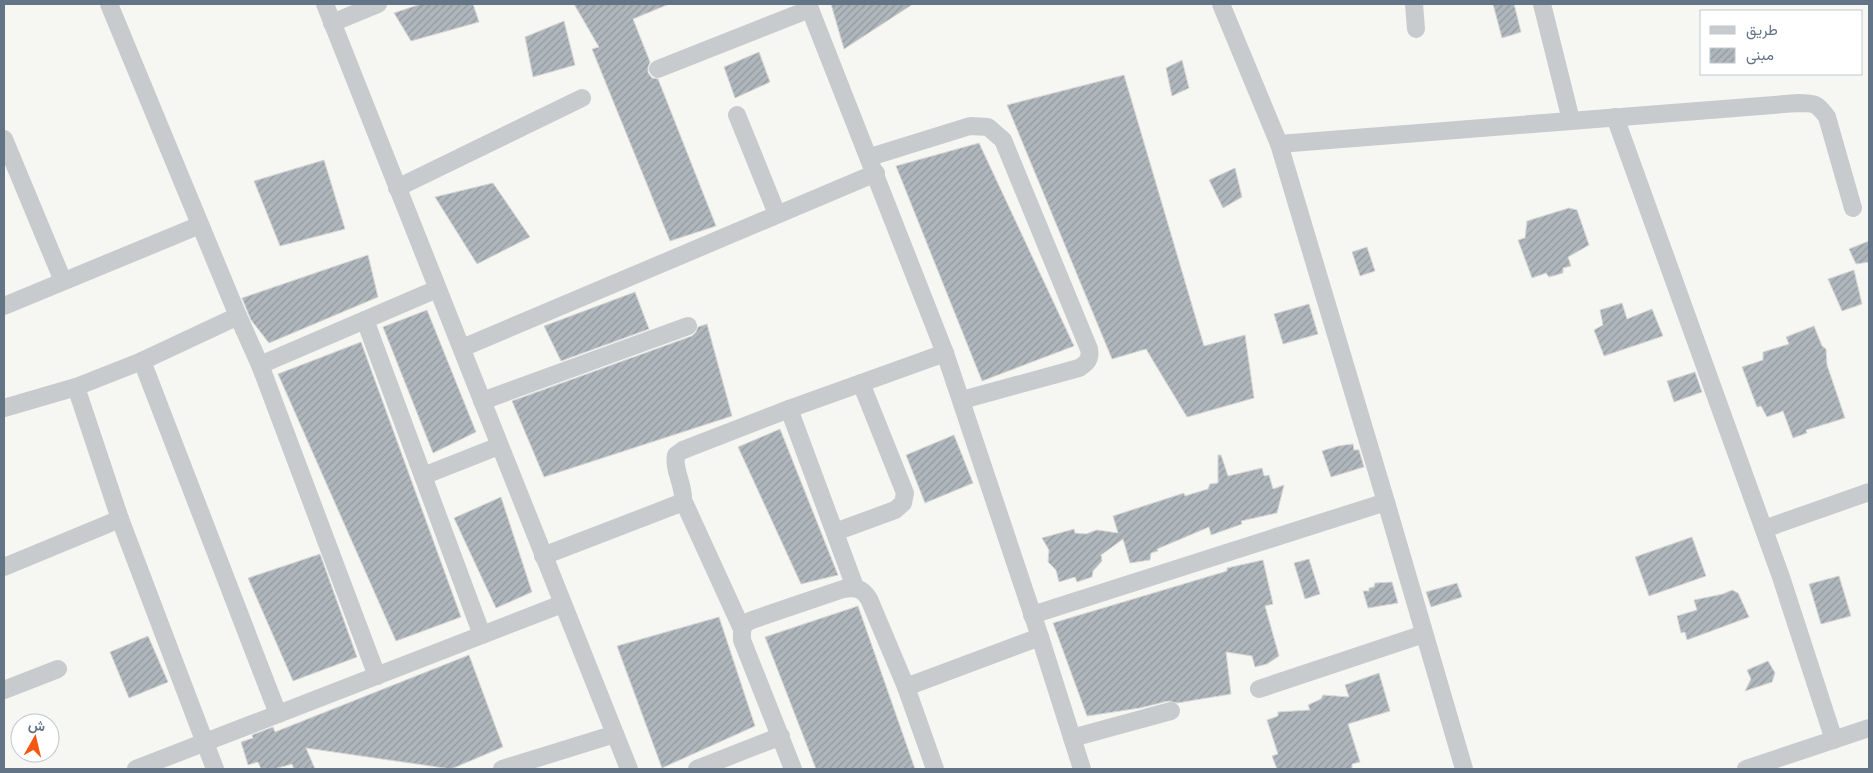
<svg xmlns="http://www.w3.org/2000/svg" width="1873" height="773" font-family="'Roboto Condensed',Vazirmatn,sans-serif">
  <style>
    .building { fill: url(#building-hatch); stroke: #d7d7d5 }
    .lines { fill: none; stroke-linecap: round; stroke-linejoin: round }
    .minor { stroke: #c8cbce; stroke-width: 18 }
  </style>
  <defs>
    <pattern id="building-hatch" width="6" height="6" patternUnits="userSpaceOnUse" patternTransform="scale(1.25)"><rect width="6" height="6" fill="#afb7bd"/><path d="M-1 1l2-2M0 6l6-6M5 7l2-2" fill="none" stroke="#92999f"/></pattern>
  </defs>
  <rect width="100%" height="100%" fill="#f6f6f2"/>
  <g class="building">
    <polygon points="421,4 473,4 479,22 411,41 394,13"/>
    <polygon points="574,4 669,4 633,19 650,62 648,67 648,73 652,78 658,79 716,226 670,241 592,49 599,47"/>
    <polygon points="831,4 913,4 844,49"/>
    <polygon points="1493,4 1514,4 1521,32 1502,38"/>
    <polygon points="564,21 575,65 533,77 525,37"/>
    <polygon points="759,52 770,82 735,98 724,67"/>
    <polygon points="1182,60 1189,88 1172,96 1166,68"/>
    <polygon points="1124,75 1204,346 1245,335 1254,398 1187,417 1146,349 1112,359 1007,105"/>
    <polygon points="979,143 1074,346 982,381 896,166"/>
    <polygon points="324,160 345,229 280,246 254,181"/>
    <polygon points="1235,168 1242,197 1223,208 1209,180"/>
    <polygon points="493,183 530,237 477,264 435,197"/>
    <polygon points="1569,208 1577,210 1589,245 1568,257 1571,266 1563,268 1563,273 1549,277 1546,273 1532,278 1518,240 1525,238 1527,221"/>
    <polygon points="1869,241 1869,262 1856,264 1849,249"/>
    <polygon points="1367,247 1375,271 1360,276 1352,252"/>
    <polygon points="368,255 378,297 269,343 251,320 242,298"/>
    <polygon points="1854,270 1862,304 1842,311 1828,279"/>
    <polygon points="635,292 649,329 561,361 544,326"/>
    <polygon points="1622,303 1627,319 1652,309 1663,336 1604,356 1594,330 1603,325 1600,310"/>
    <polygon points="1309,304 1318,334 1283,344 1274,314"/>
    <polygon points="427,310 476,432 433,453 383,327"/>
    <polygon points="707,324 732,416 544,477 512,401 692,336 696,332 698,327"/>
    <polygon points="1814,326 1822,346 1826,349 1827,365 1845,418 1806,430 1807,433 1793,438 1783,411 1767,417 1761,406 1757,407 1742,367 1763,360 1763,352 1789,344 1786,337"/>
    <polygon points="361,342 461,617 396,641 278,374"/>
    <polygon points="1695,372 1702,392 1674,402 1667,381"/>
    <polygon points="780,429 838,575 801,584 738,447"/>
    <polygon points="954,435 973,483 925,503 906,455"/>
    <polygon points="1353,444 1354,450 1359,450 1364,467 1331,477 1322,451 1338,446"/>
    <polygon points="1218,455 1221,455 1228,476 1262,468 1264,476 1269,475 1273,489 1284,485 1277,513 1241,521 1242,524 1211,535 1209,527 1157,549 1158,551 1151,553 1150,560 1130,563 1123,539 1101,555 1102,561 1093,571 1092,577 1077,582 1075,577 1059,582 1056,570 1048,562 1049,550 1042,538 1074,529 1075,533 1086,534 1097,530 1118,533 1113,516 1184,493 1185,496 1208,489 1210,484 1218,483"/>
    <polygon points="501,497 532,592 496,608 454,518"/>
    <polygon points="1692,537 1706,576 1649,596 1635,557"/>
    <polygon points="320,554 357,657 293,681 248,578"/>
    <polygon points="1309,559 1320,594 1305,599 1294,563"/>
    <polygon points="1263,560 1273,604 1265,606 1279,656 1267,664 1255,667 1252,656 1226,652 1231,694 1177,703 1168,701 1140,708 1087,716 1053,623 1227,571 1227,568"/>
    <polygon points="1839,576 1851,616 1821,624 1809,584"/>
    <polygon points="1392,582 1398,603 1368,608 1363,591 1369,591 1369,588 1374,587 1375,583"/>
    <polygon points="1457,583 1462,597 1431,607 1426,592"/>
    <polygon points="1732,590 1738,593 1749,617 1687,640 1685,632 1681,633 1677,616 1697,610 1694,600 1723,594"/>
    <polygon points="858,606 915,769 816,769 765,637"/>
    <polygon points="719,617 755,726 662,768 617,646"/>
    <polygon points="148,636 168,682 129,698 110,652"/>
    <polygon points="469,655 503,747 451,769 306,748 315,769 294,769 292,764 274,769 261,769 258,762 248,765 241,742 253,738 252,735 273,727 275,732"/>
    <polygon points="1768,661 1775,673 1772,682 1745,691 1751,679 1747,670"/>
    <polygon points="1379,673 1390,711 1348,724 1360,762 1352,764 1352,769 1277,769 1272,756 1278,754 1267,720 1278,716 1278,712 1310,710 1308,705 1321,699 1323,695 1349,697 1345,685"/>
  </g>
  <g class="lines">
    <g class="minor">
      <polyline points="109,4 238,316"/>
      <path d="M325 4C427 258 526 515 629 769"/>
      <polyline points="808,4 945,353 1040,637"/>
      <polyline points="1221,4 1279,144 1386,502 1464,769"/>
      <polyline points="1414,4 1416,29"/>
      <polyline points="1542,4 1571,120"/>
      <polyline points="332,23 378,4"/>
      <polyline points="658,69 810,9"/>
      <polyline points="737,115 777,214"/>
      <polyline points="1615,117 1781,577 1834,740"/>
      <polyline points="4,139 63,281"/>
      <path d="M1279 144 1798 103C1814 103 1817 103 1827 117L1853 208"/>
      <path d="M870 157 970 126 988 127 1003 140 1089 349C1091 359 1087 363 1079 368L962 400"/>
      <polyline points="397,188 582,98"/>
      <polyline points="4,306 200,225"/>
      <polyline points="365,320 482,635"/>
      <polyline points="462,348 876,173"/>
      <polyline points="142,361 278,714"/>
      <polyline points="260,365 437,289"/>
      <polyline points="76,387 120,519 215,769"/>
      <polyline points="482,401 688,326"/>
      <polyline points="4,408 76,387 142,361 238,316 260,365 377,676"/>
      <polyline points="789,409 855,587"/>
      <polyline points="423,476 499,446"/>
      <polyline points="683,500 742,629 742,640 793,769"/>
      <polyline points="1764,529 1869,492"/>
      <polyline points="835,532 895,510 903,503 905,493 861,383"/>
      <path d="M543 556 678 504 683 500C684 484 673 470 676 455L683 450 789 409 945 353"/>
      <polyline points="4,567 120,519"/>
      <polyline points="1032,615 1386,502"/>
      <path d="M742 629 746 623 752 620 843 589C856 587 862 588 869 599L906 687 935 769"/>
      <polyline points="906,687 1040,637 1082,769"/>
      <polyline points="1259,689 1424,634"/>
      <polyline points="4,690 58,669"/>
      <polyline points="1072,738 1171,711"/>
      <polyline points="136,769 562,604"/>
      <polyline points="502,769 615,734"/>
      <polyline points="697,769 781,736"/>
      <polyline points="1746,769 1869,728"/>
    </g>
  </g>
  <rect width="1873" height="773" fill="none" stroke="#627486" stroke-width="10"/>
  <rect x="1700" y="10" width="162" height="65" fill="#ffffff" stroke="#c0c7cf"/>
  <rect x="1710" y="26" width="25" height="8" fill="#c8cbce" stroke="#c0c7cf"/>
  <text x="1746" y="35" font-size="15" fill="#627486">طريق</text>
  <rect x="1710" y="48" width="25" height="15" fill="url(#building-hatch)" stroke="#c0c7cf"/>
  <text x="1746" y="60" font-size="15" fill="#627486">مبنى</text>
  <g transform="translate(35 738) rotate(8)"><circle r="24" fill="#ffffff" stroke="#c0c7cf"/>
  <path d="M0-4L9 19L0 12L-9 19Z" fill="#f45714"/>
  <text y="-8" font-size="14" font-weight="bold" text-anchor="middle" fill="#627486">ش</text>
  </g>
</svg>
